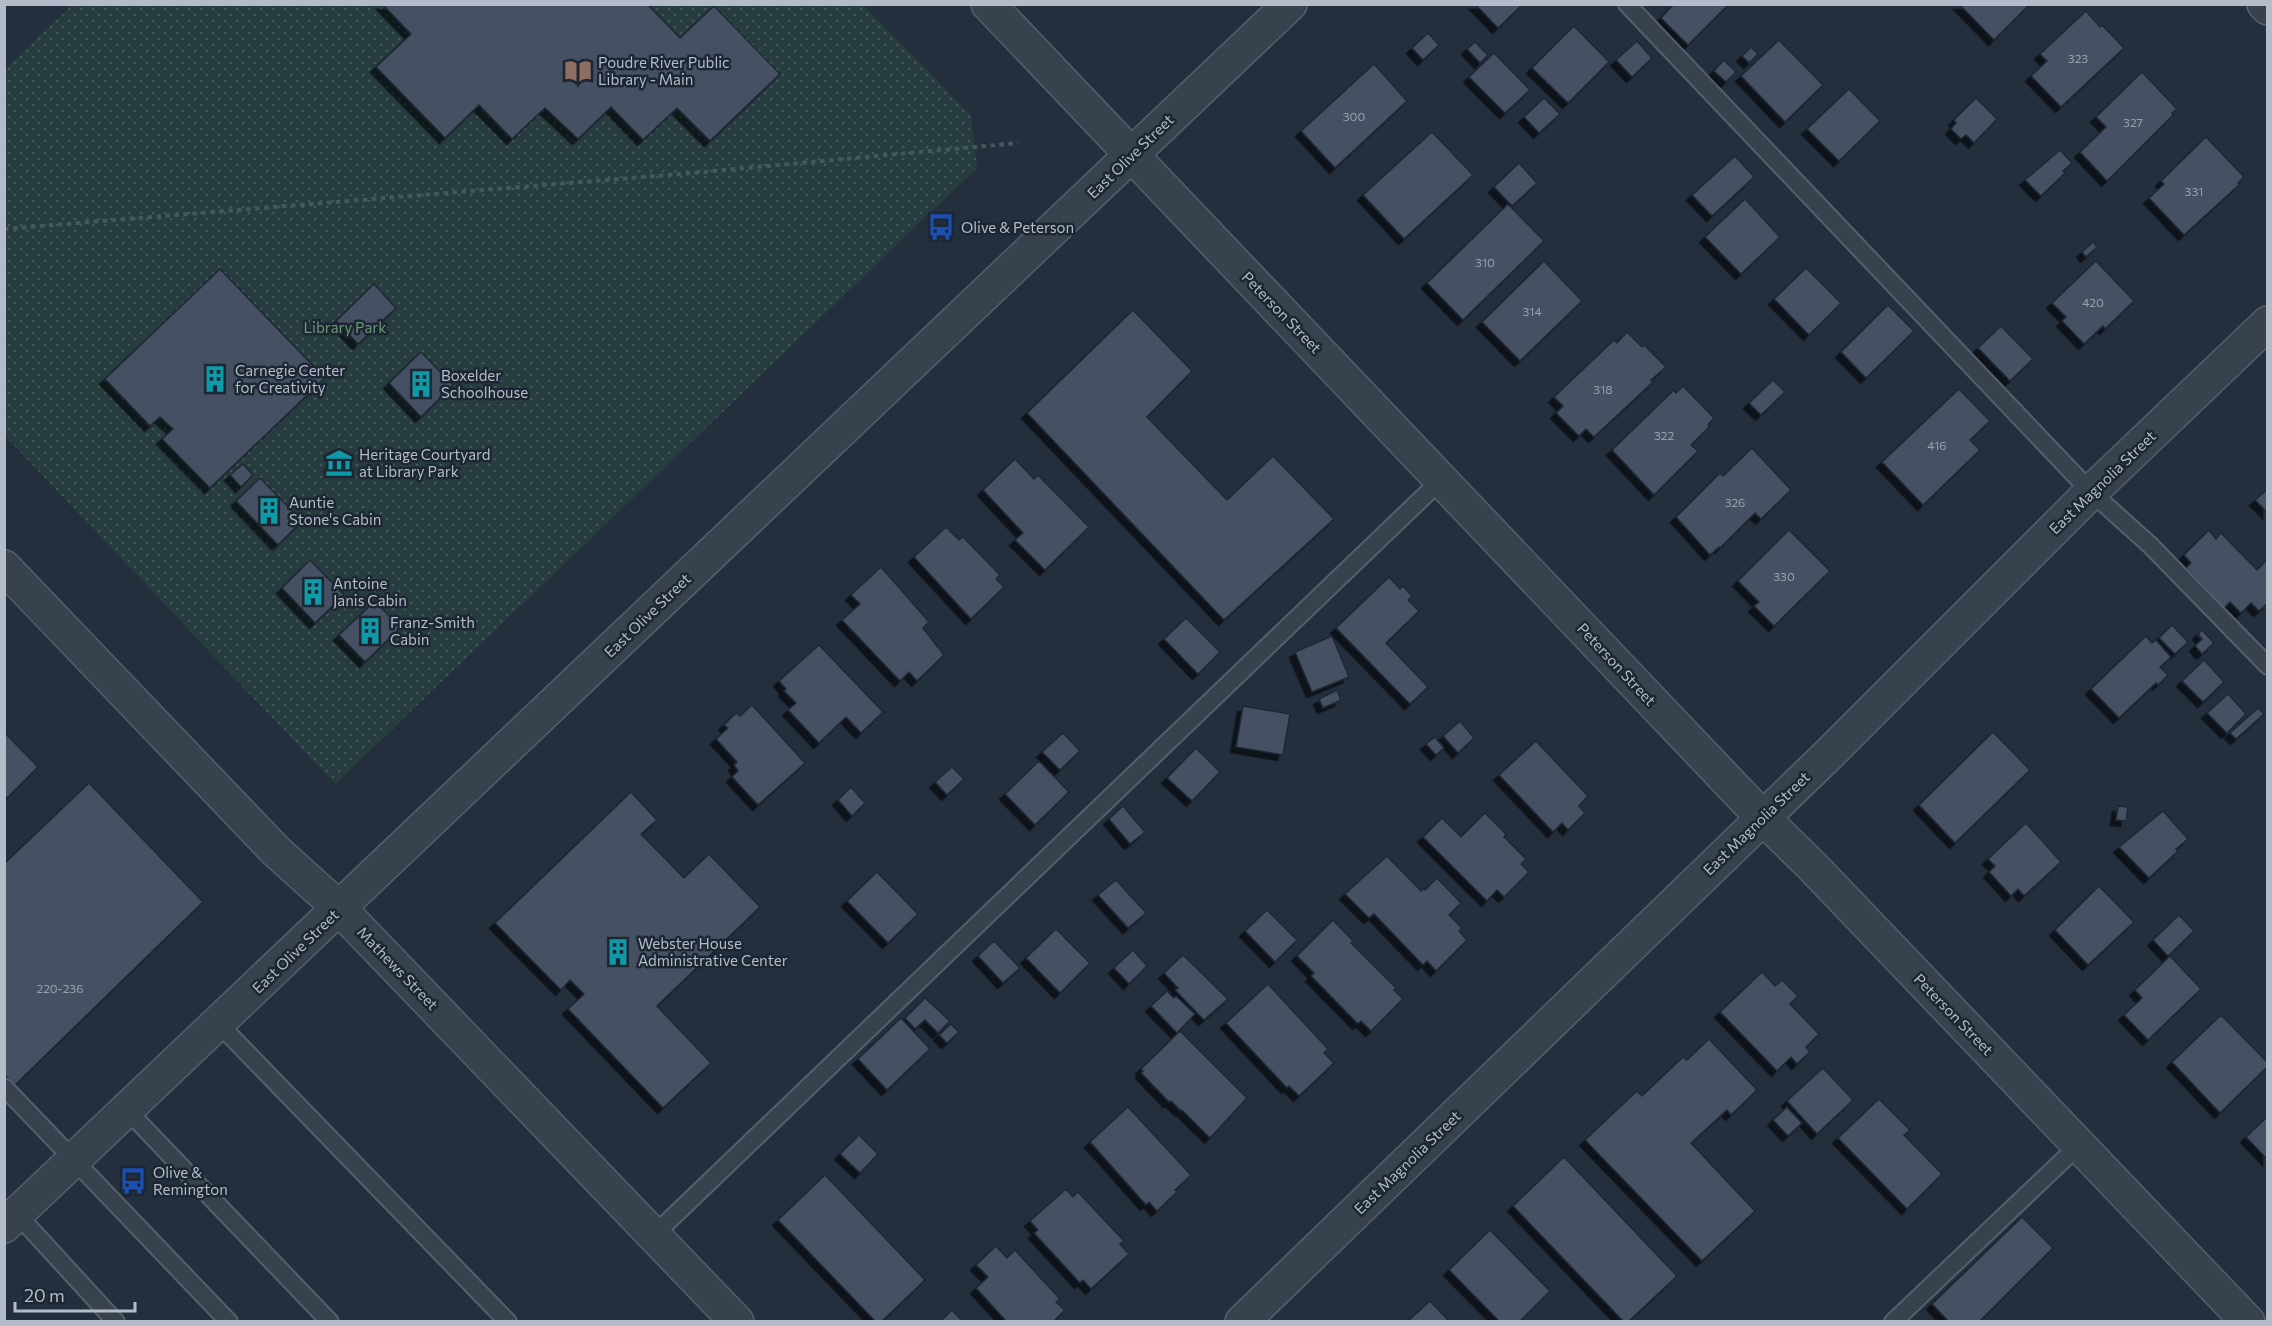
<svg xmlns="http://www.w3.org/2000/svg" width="2272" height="1326" font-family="Commissioner,sans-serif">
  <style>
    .park { fill: url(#park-dots) }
    .building { fill: #455162; stroke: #1f2835; stroke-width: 1.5; filter: url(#shadow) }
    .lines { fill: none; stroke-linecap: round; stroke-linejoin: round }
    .service-casing { stroke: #565f6c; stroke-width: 20 }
    .minor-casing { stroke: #565f6c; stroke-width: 36 }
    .path { stroke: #44595c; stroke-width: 4; stroke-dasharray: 4.5 4.5; stroke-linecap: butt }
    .service { stroke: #38414e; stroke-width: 16 }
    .minor { stroke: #38414e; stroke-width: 33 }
    .labels { text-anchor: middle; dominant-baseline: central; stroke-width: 5; stroke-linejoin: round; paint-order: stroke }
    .number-label { font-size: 12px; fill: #98a1af }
    .poi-label { font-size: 15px; fill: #b4bcc9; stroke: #1d2633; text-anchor: start }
    .street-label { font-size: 15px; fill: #b4bcc9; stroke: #1d2633 }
    .park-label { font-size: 15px; fill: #6b9a76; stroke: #1d2633 }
  </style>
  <defs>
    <pattern id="park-dots" width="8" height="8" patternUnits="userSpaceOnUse" patternTransform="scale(1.5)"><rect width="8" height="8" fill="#263c3f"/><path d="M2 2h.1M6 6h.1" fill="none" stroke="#435659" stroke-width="1.8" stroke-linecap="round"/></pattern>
    <filter id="shadow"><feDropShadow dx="-5.5" dy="5.5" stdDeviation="0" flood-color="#0009"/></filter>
  </defs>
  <rect width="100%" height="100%" fill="#242f3e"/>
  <polygon class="park" points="72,5 863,5 971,115 977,168 335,784 5,436 5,69"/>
  <g class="building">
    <polygon points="382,4 647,4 680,38 714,6 780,74 710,141 677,108 643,140 611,107 578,139 545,108 512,139 479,105 445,138 376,67 411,34"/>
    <polygon points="1475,4 1523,4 1498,28"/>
    <polygon points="1674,4 1729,4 1688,45 1661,18"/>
    <polygon points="1959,4 2030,4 1994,40"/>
    <polygon points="2086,11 2100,27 2102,25 2124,48 2061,107 2031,76 2047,61 2040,54"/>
    <polygon points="1574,26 1609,62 1568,103 1532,68"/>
    <polygon points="1428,33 1439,45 1423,60 1412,48"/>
    <polygon points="1779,40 1823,85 1785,122 1741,76"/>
    <polygon points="1637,41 1652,58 1632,77 1616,60"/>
    <polygon points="1475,42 1488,55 1480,63 1467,49"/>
    <polygon points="1751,47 1758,54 1749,63 1742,56"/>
    <polygon points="1494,53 1530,90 1505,113 1469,77"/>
    <polygon points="1724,60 1736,72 1726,82 1714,71"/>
    <polygon points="1374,64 1407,101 1335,168 1301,131"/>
    <polygon points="2142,72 2177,109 2172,113 2173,115 2107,181 2080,152 2106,127 2096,117"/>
    <polygon points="1849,89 1880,121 1839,161 1807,129"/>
    <polygon points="1544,98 1560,114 1539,133 1524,117"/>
    <polygon points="1976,98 1997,119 1974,143 1966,135 1961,139 1951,129 1956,123 1954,120"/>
    <polygon points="1432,132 1473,175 1404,239 1363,195"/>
    <polygon points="2206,137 2244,177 2238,183 2240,184 2184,235 2149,198 2164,184 2161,181"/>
    <polygon points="2060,150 2072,163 2063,171 2065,173 2041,196 2025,180"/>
    <polygon points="1735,156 1754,177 1712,216 1692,195"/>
    <polygon points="1519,163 1537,183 1512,206 1494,187"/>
    <polygon points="1745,199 1780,237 1741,274 1705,237"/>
    <polygon points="1508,204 1544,241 1463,320 1427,283"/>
    <polygon points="2093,242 2097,247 2086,257 2082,252"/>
    <polygon points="1544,261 1582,301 1520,361 1482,322"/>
    <polygon points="2096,261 2134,301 2105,329 2103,326 2084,344 2062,321 2066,317 2052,303"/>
    <polygon points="1806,268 1841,303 1809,335 1774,299"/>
    <polygon points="220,269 325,378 210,488 162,439 173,429 160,417 150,426 105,379"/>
    <polygon points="374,284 396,308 358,344 336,321"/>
    <polygon points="1888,305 1914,331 1866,378 1841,352"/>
    <polygon points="1133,310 1192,371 1147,417 1227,500 1273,456 1334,519 1224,620 1027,413"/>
    <polygon points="2001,326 2033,359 2010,381 1978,348"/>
    <polygon points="1627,332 1642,347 1644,345 1666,367 1651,380 1653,382 1594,437 1586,429 1579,436 1556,413 1563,406 1554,397 1614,340 1617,343"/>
    <polygon points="421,352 453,385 421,417 389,383"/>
    <polygon points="1773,380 1785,392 1761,415 1749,403"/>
    <polygon points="1683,386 1714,418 1708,425 1710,426 1691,445 1698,451 1654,495 1612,450 1674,390 1676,393"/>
    <polygon points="1959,389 1990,421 1970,440 1980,450 1923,505 1882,462"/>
    <polygon points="1752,448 1791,490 1761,519 1755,513 1720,548 1719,547 1710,555 1676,517 1720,473 1723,476"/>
    <polygon points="1015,459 1034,479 1038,475 1089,527 1045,570 1015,540 1023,533 983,490"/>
    <polygon points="243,464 253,475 241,487 230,475"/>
    <polygon points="260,478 302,521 278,545 236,501"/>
    <polygon points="2268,489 2268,513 2255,500"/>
    <polygon points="946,527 959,540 963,537 1000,575 996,579 1004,587 971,619 914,557"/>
    <polygon points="1789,530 1830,571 1774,626 1754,606 1759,602 1738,581"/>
    <polygon points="2209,530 2216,539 2221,533 2257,570 2268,559 2268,603 2259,611 2251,603 2241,613 2230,602 2224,608 2186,568 2191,563 2184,555"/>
    <polygon points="310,560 344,595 315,623 282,588"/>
    <polygon points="881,567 929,622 923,628 944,655 917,681 909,672 900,681 842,620 860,604 851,595"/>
    <polygon points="1389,577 1400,589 1403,586 1412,596 1408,600 1419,611 1386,643 1428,687 1410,704 1336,628"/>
    <polygon points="375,601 400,628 365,662 339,635"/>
    <polygon points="1186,618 1220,652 1198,674 1164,639"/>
    <polygon points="2172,625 2188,642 2175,654 2159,638"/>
    <polygon points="2202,630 2214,643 2202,654 2195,646 2202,639 2198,634"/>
    <polygon points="1332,636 1349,677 1312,692 1295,652"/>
    <polygon points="2146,636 2152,643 2156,640 2171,657 2160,667 2168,675 2158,685 2156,683 2119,718 2091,689"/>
    <polygon points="819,645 883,712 861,733 846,717 819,743 788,710 796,703 784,691 786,689 779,681"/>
    <polygon points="2204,660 2224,682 2203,702 2182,681"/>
    <polygon points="1337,690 1341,700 1323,708 1319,699"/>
    <polygon points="2228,694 2246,714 2227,733 2207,713"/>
    <polygon points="752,705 805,763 758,805 732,777 738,771 734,765 737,762 716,739 728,728 724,725 736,713 740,716"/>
    <polygon points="1243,706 1290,714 1283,755 1236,747"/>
    <polygon points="2258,708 2264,714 2236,739 2230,733"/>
    <polygon points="1460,721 1474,738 1458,753 1443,736"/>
    <polygon points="4,732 38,767 7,798 4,795"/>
    <polygon points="1993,732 2030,770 1955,843 1919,805"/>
    <polygon points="1063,733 1080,751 1060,770 1042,752"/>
    <polygon points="1435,737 1444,748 1436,755 1426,744"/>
    <polygon points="1536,741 1588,796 1579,806 1585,813 1568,830 1562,823 1553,832 1499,775"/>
    <polygon points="1196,748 1220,772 1192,801 1167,778"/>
    <polygon points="1039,761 1069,792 1035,825 1005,794"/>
    <polygon points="952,767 964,779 947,795 935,782"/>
    <polygon points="89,783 203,902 15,1085 4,1074 4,864"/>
    <polygon points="851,787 865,803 852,816 838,800"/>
    <polygon points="631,792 657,820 641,834 684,878 709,854 760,907 657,1006 711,1063 663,1108 568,1009 584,994 570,980 561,990 495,923"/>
    <polygon points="1123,806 1145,832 1130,844 1109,819"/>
    <polygon points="2118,806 2128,807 2126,821 2116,820"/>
    <polygon points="2163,811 2188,839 2176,849 2178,851 2149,878 2119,847"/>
    <polygon points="1485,813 1506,834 1504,837 1526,859 1521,864 1529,872 1504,897 1497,890 1487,901 1423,837 1442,818 1461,837"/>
    <polygon points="2026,823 2061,862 2024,896 2018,889 2011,896 1989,872 1995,866 1988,859"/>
    <polygon points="1387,856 1421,891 1423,889 1425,890 1437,878 1461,903 1449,915 1462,928 1459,931 1467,940 1436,971 1427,961 1423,965 1374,914 1369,918 1345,894"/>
    <polygon points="877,872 918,914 888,943 847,901"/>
    <polygon points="1116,880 1146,913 1128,928 1098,895"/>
    <polygon points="2099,886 2134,922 2088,965 2055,930"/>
    <polygon points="1267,910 1297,940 1275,962 1245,931"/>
    <polygon points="2179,915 2194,931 2168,956 2153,940"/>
    <polygon points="1333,920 1353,941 1351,943 1396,988 1394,990 1403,999 1371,1031 1361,1021 1358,1024 1311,976 1314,973 1297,956"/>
    <polygon points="1056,929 1090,963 1060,993 1026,958"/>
    <polygon points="994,941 1020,968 1003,983 978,956"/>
    <polygon points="1133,950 1147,966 1129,984 1114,968"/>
    <polygon points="1183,955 1228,999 1204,1020 1175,990 1178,988 1164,973"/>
    <polygon points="2170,956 2201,989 2148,1040 2124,1015 2142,998 2135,990"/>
    <polygon points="1762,972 1775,986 1782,980 1798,996 1790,1004 1819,1034 1806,1047 1810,1052 1797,1064 1791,1057 1777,1071 1720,1012"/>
    <polygon points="1268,984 1328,1049 1324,1053 1334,1063 1299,1096 1289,1086 1287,1088 1226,1023"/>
    <polygon points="1167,991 1174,998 1176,996 1195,1014 1177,1033 1151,1006"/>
    <polygon points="925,998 950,1021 938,1033 925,1020 915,1029 905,1018"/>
    <polygon points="2221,1015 2268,1063 2268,1066 2220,1113 2172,1062"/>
    <polygon points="901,1018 930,1049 887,1090 858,1059"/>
    <polygon points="951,1024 959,1032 947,1043 939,1035"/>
    <polygon points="1180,1031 1247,1098 1210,1138 1182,1110 1181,1111 1171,1101 1169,1102 1141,1073 1143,1071 1141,1069"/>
    <polygon points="1709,1039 1757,1090 1731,1115 1727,1110 1691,1143 1755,1211 1702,1261 1585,1140 1637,1091 1642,1096 1683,1057 1687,1060"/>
    <polygon points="1823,1068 1853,1100 1817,1134 1787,1101"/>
    <polygon points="1879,1099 1910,1130 1904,1135 1942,1174 1907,1209 1838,1138"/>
    <polygon points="1128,1107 1191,1175 1175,1190 1177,1192 1157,1211 1149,1202 1146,1205 1090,1142"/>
    <polygon points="1787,1107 1802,1123 1788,1136 1773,1120"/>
    <polygon points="2268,1116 2268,1160 2246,1137"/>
    <polygon points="859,1135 878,1154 860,1173 840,1154"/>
    <polygon points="1564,1157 1677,1276 1628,1322 1624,1322 1513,1206"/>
    <polygon points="825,1175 925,1280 881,1322 876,1322 778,1220"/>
    <polygon points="1066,1189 1073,1197 1078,1192 1124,1241 1120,1244 1129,1254 1091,1289 1083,1280 1080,1283 1034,1233 1038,1230 1030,1221"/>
    <polygon points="2022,1217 2053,1248 1979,1322 1949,1322 1932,1304"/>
    <polygon points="1490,1230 1550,1291 1519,1322 1500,1322 1449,1270"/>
    <polygon points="996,1246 1007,1258 1015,1250 1060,1299 1056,1302 1065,1310 1053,1322 1007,1322 976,1288 988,1277 976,1265"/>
    <polygon points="1430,1301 1450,1322 1407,1322"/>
    <polygon points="952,1310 963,1322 940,1322"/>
  </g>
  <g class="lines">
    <defs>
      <g id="service">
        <polyline points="1627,4 2091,492 2150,545 2268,666"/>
        <polyline points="219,1024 508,1322"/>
        <polyline points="4,1087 229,1322"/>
        <polyline points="127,1110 330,1322"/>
        <polyline points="17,1214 116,1322"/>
        <polyline points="655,1234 1442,479"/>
        <polyline points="1893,1322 2079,1145"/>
      </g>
      <g id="minor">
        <polyline points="988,4 1762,817 1813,867 2248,1322"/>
        <polyline points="2264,4 2268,8"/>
        <polyline points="4,567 276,851 339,908 389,960 737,1322"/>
        <polyline points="4,1226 1290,4"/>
        <polyline points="1242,1322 1827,756 2091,492 2268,323"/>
      </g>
    </defs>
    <use href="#service" class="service-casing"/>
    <use href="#minor" class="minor-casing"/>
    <polyline class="path" points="4,229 692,173 1018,143"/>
    <use href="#service" class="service"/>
    <use href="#minor" class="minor"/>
  </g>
  <defs>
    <symbol id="library-bare" viewBox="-9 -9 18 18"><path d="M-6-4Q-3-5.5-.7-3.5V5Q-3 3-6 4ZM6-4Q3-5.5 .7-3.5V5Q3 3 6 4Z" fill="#8d6e63" stroke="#1d2633" stroke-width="2.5" paint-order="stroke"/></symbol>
    <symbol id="bus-bare" viewBox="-9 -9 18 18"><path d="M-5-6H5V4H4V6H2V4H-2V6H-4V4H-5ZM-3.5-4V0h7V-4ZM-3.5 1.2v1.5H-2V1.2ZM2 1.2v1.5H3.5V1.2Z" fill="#1a4fb4" stroke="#1d2633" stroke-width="2.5" paint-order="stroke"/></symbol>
    <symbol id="building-bare" viewBox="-9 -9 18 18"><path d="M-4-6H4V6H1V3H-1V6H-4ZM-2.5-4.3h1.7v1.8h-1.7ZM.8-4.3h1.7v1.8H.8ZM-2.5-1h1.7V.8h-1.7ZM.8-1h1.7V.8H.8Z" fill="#0f9aa8" stroke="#1d2633" stroke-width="2.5" paint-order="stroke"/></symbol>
    <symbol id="museum-bare" viewBox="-9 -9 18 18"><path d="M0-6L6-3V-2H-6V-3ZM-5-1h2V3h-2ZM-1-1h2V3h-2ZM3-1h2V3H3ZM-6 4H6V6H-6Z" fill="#0f9aa8" stroke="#1d2633" stroke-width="2.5" paint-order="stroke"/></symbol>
  </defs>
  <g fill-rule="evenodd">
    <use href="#library-bare" x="559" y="52" width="38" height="38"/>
    <use href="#bus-bare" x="922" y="208" width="38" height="38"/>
    <use href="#building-bare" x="196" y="360" width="38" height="38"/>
    <use href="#building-bare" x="402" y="365" width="38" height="38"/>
    <use href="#museum-bare" x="320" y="444" width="38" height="38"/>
    <use href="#building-bare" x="250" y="492" width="38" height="38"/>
    <use href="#building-bare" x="294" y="573" width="38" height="38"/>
    <use href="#building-bare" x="351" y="612" width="38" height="38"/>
    <use href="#building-bare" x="599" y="933" width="38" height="38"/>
    <use href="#bus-bare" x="114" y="1162" width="38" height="38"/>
  </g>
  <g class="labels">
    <g class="number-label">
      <text x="2078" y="58">323</text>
      <text x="1354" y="116">300</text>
      <text x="2133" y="122">327</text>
      <text x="2194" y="191">331</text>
      <text x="1485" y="262">310</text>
      <text x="2093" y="302">420</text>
      <text x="1532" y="311">314</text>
      <text x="1603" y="389">318</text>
      <text x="1664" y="435">322</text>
      <text x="1937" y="445">416</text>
      <text x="1735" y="502">326</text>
      <text x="1784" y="576">330</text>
      <text x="60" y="988">220-236</text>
    </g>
    <g class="poi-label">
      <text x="598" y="62">Poudre River Public<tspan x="598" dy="17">Library - Main</tspan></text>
      <text x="961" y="227">Olive &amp; Peterson</text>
      <text x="235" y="370">Carnegie Center<tspan x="235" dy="17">for Creativity</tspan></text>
      <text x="441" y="375">Boxelder<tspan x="441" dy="17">Schoolhouse</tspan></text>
      <text x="359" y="454">Heritage Courtyard<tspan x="359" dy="17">at Library Park</tspan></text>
      <text x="289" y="502">Auntie<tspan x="289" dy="17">Stone's Cabin</tspan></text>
      <text x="333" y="583">Antoine<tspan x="333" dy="17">Janis Cabin</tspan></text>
      <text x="390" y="622">Franz-Smith<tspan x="390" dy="17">Cabin</tspan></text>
      <text x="638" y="943">Webster House<tspan x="638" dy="17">Administrative Center</tspan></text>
      <text x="153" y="1172">Olive &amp;<tspan x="153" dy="17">Remington</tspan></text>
    </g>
    <g class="street-label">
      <text transform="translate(1130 156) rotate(-44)">East Olive Street</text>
      <text transform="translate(1282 312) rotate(46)">Peterson Street</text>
      <text transform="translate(2102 482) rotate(-44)">East Magnolia Street</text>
      <text transform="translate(647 615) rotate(-44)">East Olive Street</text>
      <text transform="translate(1617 664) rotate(47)">Peterson Street</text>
      <text transform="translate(1756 823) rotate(-44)">East Magnolia Street</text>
      <text transform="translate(295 951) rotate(-44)">East Olive Street</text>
      <text transform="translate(398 968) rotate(46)">Mathews Street</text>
      <text transform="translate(1954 1014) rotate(46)">Peterson Street</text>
      <text transform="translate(1407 1162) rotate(-44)">East Magnolia Street</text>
    </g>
    <g class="park-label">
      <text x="345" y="327">Library Park</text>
    </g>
  </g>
  <rect width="2272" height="1326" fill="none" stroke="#b4bcc9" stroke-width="12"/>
  <path d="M15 1302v9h120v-9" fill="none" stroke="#b4bcc9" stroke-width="3"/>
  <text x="24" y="1302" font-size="18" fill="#b4bcc9" stroke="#1d2633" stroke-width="4.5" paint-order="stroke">20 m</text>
</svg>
